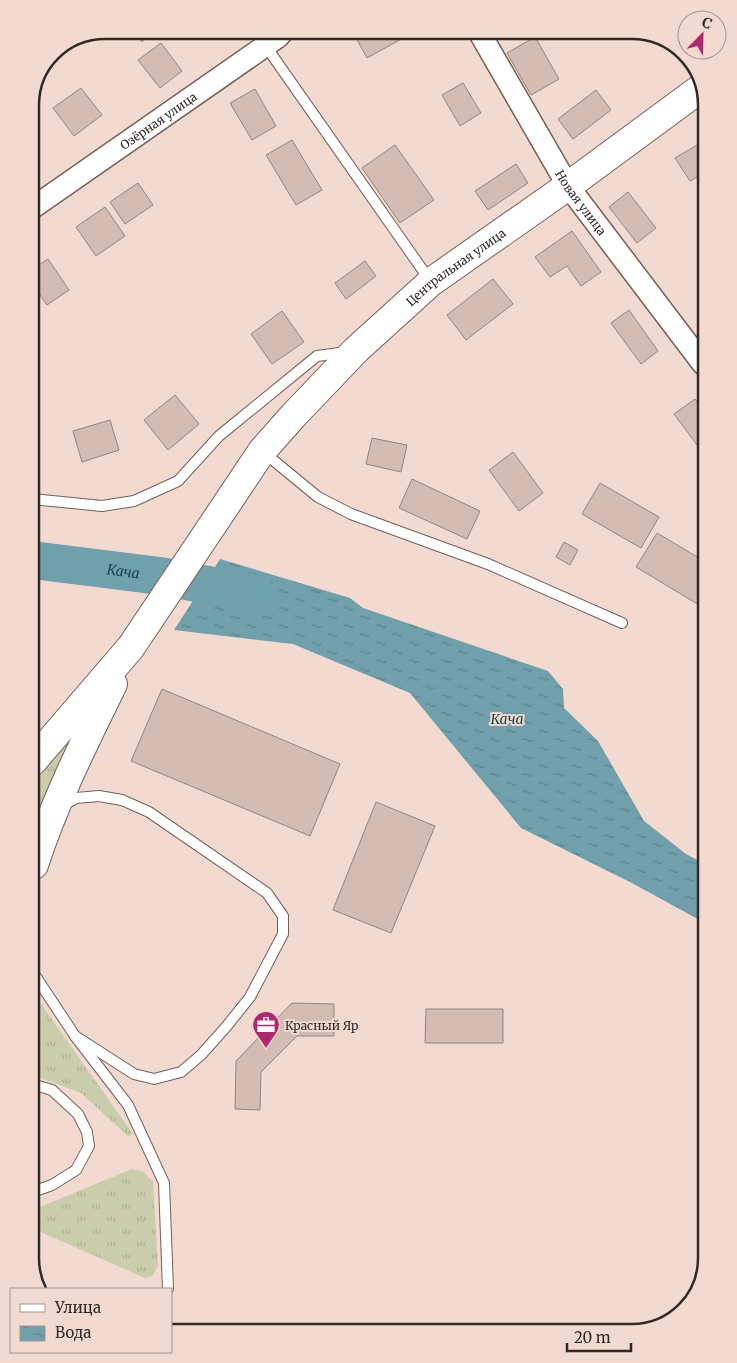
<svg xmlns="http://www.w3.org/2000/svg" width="737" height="1363" font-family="Merriweather,serif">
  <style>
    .grass { fill: url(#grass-tufts) }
    .water { fill: url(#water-ripples) }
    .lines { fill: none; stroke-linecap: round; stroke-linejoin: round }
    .river { stroke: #70a0ab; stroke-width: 38 }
    .building { fill: #d4bcb3; stroke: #99837a }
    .lane-casing { stroke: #756058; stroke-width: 12 }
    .street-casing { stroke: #756058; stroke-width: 24 }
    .secondary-casing { stroke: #756058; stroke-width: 30 }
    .lane { stroke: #fff; stroke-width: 10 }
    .street { stroke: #fff; stroke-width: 21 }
    .secondary { stroke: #fff; stroke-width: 28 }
    .labels { text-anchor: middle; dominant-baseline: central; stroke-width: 4; stroke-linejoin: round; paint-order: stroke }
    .street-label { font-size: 12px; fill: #322926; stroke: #f3dad1 }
    .poi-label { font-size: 12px; fill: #322926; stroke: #f3dad1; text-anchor: start }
    .water-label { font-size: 14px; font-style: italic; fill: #18454d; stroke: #f3dad1 }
    .rim { fill: none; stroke: #322926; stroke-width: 2.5 }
  </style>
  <defs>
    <pattern id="grass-tufts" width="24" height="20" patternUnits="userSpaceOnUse" patternTransform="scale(1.25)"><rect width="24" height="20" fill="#c9cdab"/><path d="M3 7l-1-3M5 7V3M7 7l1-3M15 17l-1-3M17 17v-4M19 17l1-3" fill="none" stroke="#adb093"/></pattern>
    <pattern id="water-ripples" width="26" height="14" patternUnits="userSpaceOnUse" patternTransform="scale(1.25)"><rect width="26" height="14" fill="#70a0ab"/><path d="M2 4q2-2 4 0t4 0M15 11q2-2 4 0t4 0" fill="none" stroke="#5d828b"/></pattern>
  </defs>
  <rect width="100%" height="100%" fill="#f3dad1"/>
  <g class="grass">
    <polygon points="66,740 70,742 34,819 33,778"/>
    <polygon points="34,994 133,1134 128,1136 81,1093 35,1076"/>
    <polygon points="132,1169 144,1172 153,1182 158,1266 152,1276 145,1278 36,1230 35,1217 40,1207"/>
  </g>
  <polygon class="water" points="220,559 350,598 363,608 548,671 563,689 564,708 598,741 644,821 686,854 705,864 705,923 632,883 521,828 410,693 293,644 174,630"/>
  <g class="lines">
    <path class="river" id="s1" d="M32 560 160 576 255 594"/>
  </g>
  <g class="building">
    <polygon points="130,30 153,30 142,42"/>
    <polygon points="365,30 401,30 405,37 367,58 355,36"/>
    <polygon points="535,37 559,79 531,95 507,53"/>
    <polygon points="161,43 182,71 160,88 138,60"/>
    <polygon points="463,83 481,113 460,126 442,95"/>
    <polygon points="81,88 102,115 74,136 53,108"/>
    <polygon points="255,89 276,126 252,140 230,103"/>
    <polygon points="596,90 611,110 573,139 558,119"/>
    <polygon points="292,140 322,190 296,205 266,155"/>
    <polygon points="702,142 702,174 690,181 675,158"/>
    <polygon points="395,145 434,200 400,223 362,168"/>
    <polygon points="516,164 528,183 488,210 475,191"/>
    <polygon points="138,183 153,205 125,224 110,202"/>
    <polygon points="628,192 656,228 637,243 609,207"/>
    <polygon points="105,207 125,236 96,256 76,227"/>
    <polygon points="572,231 601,272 581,286 567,266 550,277 535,257"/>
    <polygon points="48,259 69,290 47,305 31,282 31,270"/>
    <polygon points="365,261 376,276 346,299 335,283"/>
    <polygon points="493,279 513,304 466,340 447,315"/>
    <polygon points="629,310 658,351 641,364 611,323"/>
    <polygon points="282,311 304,342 272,364 251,334"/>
    <polygon points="175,395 199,424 168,450 144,420"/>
    <polygon points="695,399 703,410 703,453 674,414"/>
    <polygon points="110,420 119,450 82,462 73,431"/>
    <polygon points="372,438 407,445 401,472 366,464"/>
    <polygon points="513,452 543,493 519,511 489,470"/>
    <polygon points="412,479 480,511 467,539 399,508"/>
    <polygon points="600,483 659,517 641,548 582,514"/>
    <polygon points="657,533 704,561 704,608 636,567"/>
    <polygon points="564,542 578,550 570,565 556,557"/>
    <polygon points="162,689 340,764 310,836 131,761"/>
    <polygon points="376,802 435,826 391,933 333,910"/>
    <polygon points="292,1003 334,1004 334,1036 297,1036 261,1072 260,1110 235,1109 236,1061"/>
    <polygon points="426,1009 503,1009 503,1043 425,1043"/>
  </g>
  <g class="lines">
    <defs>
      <g id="lane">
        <polyline points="265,45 431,282"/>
        <polyline points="262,451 318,497 351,514 488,564 622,623"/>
        <polyline points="32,499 102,506 134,501 178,481 219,436 317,356 347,352"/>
        <polyline points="62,806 76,798 99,796 122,800 149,812 267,893 283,916 283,934 250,997 226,1027 201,1055 181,1072 154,1079 134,1074 75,1036"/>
        <polyline points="34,974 75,1036 128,1105 164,1183 168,1289"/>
        <polyline points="35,1085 52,1090 78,1114 87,1132 89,1146 76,1170 52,1185 35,1191"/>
      </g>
      <g id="street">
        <path id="s2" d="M478 30 568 186 703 364"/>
        <path id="s3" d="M31 209 278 37 284 30"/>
      </g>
      <g id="secondary">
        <path id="s4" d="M33 761 131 647 262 451 293 416 356 350 431 282 568 186 701 88"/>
        <path d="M34 865C54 803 84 743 113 684"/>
      </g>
    </defs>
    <use href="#lane" class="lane-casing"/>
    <use href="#street" class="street-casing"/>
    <use href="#secondary" class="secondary-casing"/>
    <use href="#lane" class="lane"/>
    <use href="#street" class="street"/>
    <use href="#secondary" class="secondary"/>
  </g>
  <defs>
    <symbol id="office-pin" viewBox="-11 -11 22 30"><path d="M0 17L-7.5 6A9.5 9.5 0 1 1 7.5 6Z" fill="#af296e" stroke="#f3dad1"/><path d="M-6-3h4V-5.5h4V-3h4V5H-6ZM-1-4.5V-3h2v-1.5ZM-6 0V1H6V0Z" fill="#fff"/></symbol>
  </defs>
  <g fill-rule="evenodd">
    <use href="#office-pin" x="250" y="1009" width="32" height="43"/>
  </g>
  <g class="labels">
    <g class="street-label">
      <text stroke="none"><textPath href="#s3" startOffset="155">Озёрная улица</textPath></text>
      <text stroke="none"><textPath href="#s2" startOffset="201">Новая улица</textPath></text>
      <text stroke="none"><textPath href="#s4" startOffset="654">Центральная улица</textPath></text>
    </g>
    <g class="poi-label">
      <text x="285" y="1025">Красный Яр</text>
    </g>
    <g class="water-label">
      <text stroke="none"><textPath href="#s1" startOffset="92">Кача</textPath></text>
      <text x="507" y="719">Кача</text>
    </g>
  </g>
  <path d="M0 0H737V1363H0ZM105 39H632A66 66 0 0 1 698 105V1258A66 66 0 0 1 632 1324H105A66 66 0 0 1 39 1258V105A66 66 0 0 1 105 39Z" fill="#f3dad1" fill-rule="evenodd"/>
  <path class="rim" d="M105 39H632A66 66 0 0 1 698 105V1258A66 66 0 0 1 632 1324H105A66 66 0 0 1 39 1258V105A66 66 0 0 1 105 39Z"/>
  <rect x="10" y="1288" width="162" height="65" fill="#f3dad1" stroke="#a6938d"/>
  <rect x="20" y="1304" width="25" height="8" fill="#ffffff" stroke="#a6938d"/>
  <text x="55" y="1313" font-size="15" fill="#322926">Улица</text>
  <rect x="20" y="1326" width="25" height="15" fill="url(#water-ripples)" stroke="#a6938d"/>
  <text x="55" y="1338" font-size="15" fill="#322926">Вода</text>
  <g transform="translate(702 35) rotate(23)"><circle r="24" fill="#f3dad1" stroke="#a6938d"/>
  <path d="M0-4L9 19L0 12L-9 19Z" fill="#af296e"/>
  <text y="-8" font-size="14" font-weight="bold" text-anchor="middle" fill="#322926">С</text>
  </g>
  <path d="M567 1343v8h64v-8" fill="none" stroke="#322926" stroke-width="2.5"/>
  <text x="574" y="1343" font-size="15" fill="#322926" stroke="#f3dad1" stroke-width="4" paint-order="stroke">20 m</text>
</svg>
